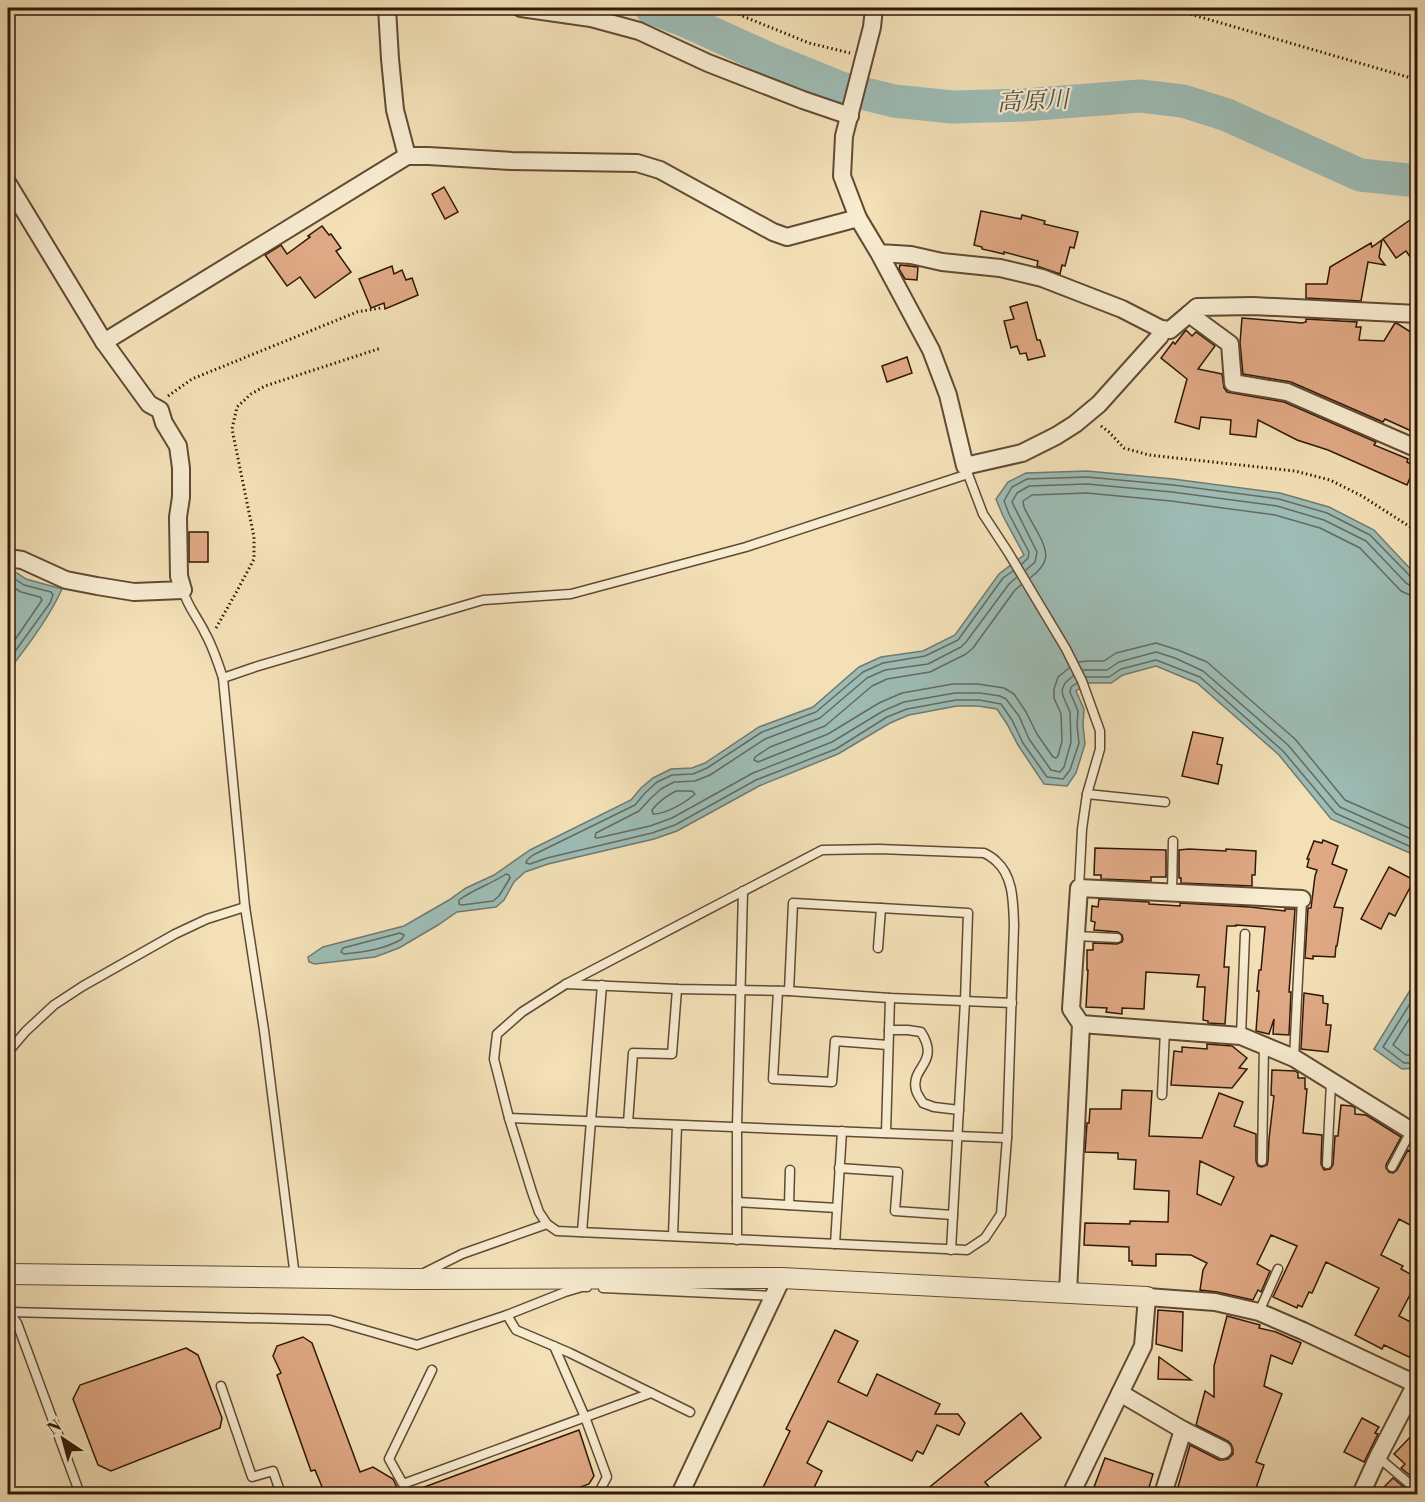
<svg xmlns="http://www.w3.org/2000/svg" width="1425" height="1502" font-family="'Libre Bodoni','Noto Serif JP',serif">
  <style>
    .water { fill: #9dbcb5; stroke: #717a6f; stroke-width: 1.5 }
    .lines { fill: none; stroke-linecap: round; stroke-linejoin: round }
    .shore { stroke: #666a5e; stroke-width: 1.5 }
    .river { stroke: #9dbcb5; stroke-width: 33 }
    .building { fill: #e0a985; stroke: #301807; stroke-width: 1.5; fill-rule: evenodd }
    .service-casing { stroke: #614a33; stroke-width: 11 }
    .minor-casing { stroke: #614a33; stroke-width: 20 }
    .tertiary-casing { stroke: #614a33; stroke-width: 22 }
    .path { stroke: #301807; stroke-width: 3; stroke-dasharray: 1.5 3; stroke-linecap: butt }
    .service { stroke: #f7ebd0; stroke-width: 8 }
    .minor { stroke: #f7ebd0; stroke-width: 16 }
    .tertiary { stroke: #f7ebd0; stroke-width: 20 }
    .labels { text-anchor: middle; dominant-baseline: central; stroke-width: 4.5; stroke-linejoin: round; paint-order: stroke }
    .water-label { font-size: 24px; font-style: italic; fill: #565144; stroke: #f7ebd0 }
  </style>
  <rect width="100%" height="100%" fill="#f3e0b7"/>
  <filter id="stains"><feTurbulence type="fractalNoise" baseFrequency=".00333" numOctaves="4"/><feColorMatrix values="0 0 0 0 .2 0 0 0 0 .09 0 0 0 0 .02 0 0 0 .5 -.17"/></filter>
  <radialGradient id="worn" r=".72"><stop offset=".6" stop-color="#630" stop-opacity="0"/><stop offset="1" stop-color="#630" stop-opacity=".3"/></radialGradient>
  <g class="water">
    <polygon points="1087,471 1173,479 1280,493 1329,507 1374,530 1417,576 1417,856 1331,819 1279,755 1197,683 1156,666 1123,675 1111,683 1088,683 1076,691 1084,709 1083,725 1085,744 1076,773 1067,786 1044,784 1018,745 1007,724 997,709 978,706 957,706 909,715 890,723 838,754 759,786 677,831 654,839 548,864 525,872 514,882 504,900 496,907 457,912 438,925 399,948 375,957 315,964 309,962 308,957 323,947 404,926 449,900 466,888 494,875 530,850 631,800 641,788 653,778 671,769 692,768 705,763 759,727 813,707 859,667 881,657 923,651 955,635 999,574 1024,555 1003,516 996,499 1008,482 1026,473"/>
    <path d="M8 571H14L26 579 62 589C49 618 28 646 8 671Z"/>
    <polygon points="1417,979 1417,1068 1402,1069 1374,1049"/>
  </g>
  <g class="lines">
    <g class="shore">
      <polyline points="1022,564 1028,558 1029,552 1009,514 1004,501 1012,487 1027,479 1087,477 1173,485 1279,499 1327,513 1370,535 1411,577 1418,579"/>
      <polyline points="1026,570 1035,562 1037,552 1012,502 1017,493 1029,486 1087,484 1172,492 1277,506 1324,520 1366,541 1406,583 1411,586 1418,587"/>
      <polyline points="1013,571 1003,578 958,640 925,656 883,663 863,672 816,712 762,732 707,768 693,774 672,775 657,782 645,793 635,805 533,855 527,860 526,863 530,864 547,858 652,833 675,825 756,780 836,749 887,717 907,709 956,700 979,700 1001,704 1012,720 1023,743 1047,777 1063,779 1070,770 1079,743 1077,725 1078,711 1070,692 1071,687 1077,683"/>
      <polyline points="8,577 12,577 24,585 51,592 53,595 50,603 8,661"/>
      <polyline points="1017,577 1009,584 966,642 961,647 928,664 885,670 867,678 820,718 765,739 710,775 695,781 674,782 661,789 651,798 639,811 596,833 595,837 597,838 602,837 650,826 672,818 753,773 832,742 883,711 904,702 955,693 980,693 1000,696 1006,699 1019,716 1029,739 1051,770 1060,772 1064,767 1071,742 1070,712 1063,696 1062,690 1065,683 1073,676"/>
      <path d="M1030 578C1050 563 1049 553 1038 533 1033 524 1028 516 1024 507L1023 501 1032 495 1087 493 1171 501 1275 515 1320 528 1360 548 1401 591 1410 595 1418 596"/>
      <polyline points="8,584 21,592 40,597 42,600 8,650"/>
      <polyline points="1021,585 1015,590 973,648 966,654 930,672 887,679 872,686 825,726 770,747 755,757 754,760 758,762 828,734 879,703 902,693 953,684 978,684 1004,688 1014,694 1026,712 1037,734 1053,757 1056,758 1058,756 1062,741 1061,714 1054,698 1054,689 1058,677 1069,668"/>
      <polyline points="1079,662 1087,661 1104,661 1116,653 1156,643 1178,650 1207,662 1295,739 1345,800 1418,832"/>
      <polyline points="1083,670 1107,670 1119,662 1156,652 1175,658 1203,671 1288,745 1340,807 1418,842"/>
      <polyline points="1086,677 1109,677 1121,669 1156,660 1200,677 1283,751 1335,813 1418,850"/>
      <path d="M676 791H692L695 794C685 803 666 814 653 814L652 810C659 801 666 796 676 791Z"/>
      <path d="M506 874 509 875 510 878 499 896 493 901 462 905 459 904V900C474 889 491 884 506 874Z"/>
      <path d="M400 933 404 935 402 939C385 949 365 952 344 954L341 952 343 948Z"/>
      <polyline points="1418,991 1383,1047 1404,1063 1418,1063"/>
      <polyline points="1418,1005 1393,1045 1406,1055 1418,1055"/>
    </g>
    <polyline class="river" points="651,8 681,19 767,58 841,88 894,101 952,107 1024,105 1140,96 1183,101 1227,115 1360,175 1418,181"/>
  </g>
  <g class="building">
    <polygon points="444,187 458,212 445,219 432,194"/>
    <polygon points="981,211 1021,219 1022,215 1045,221 1044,224 1078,232 1074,248 1070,247 1065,266 1062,265 1060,274 1037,266 1038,261 1004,252 1004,254 982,249 982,247 974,245"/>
    <polygon points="1410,220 1418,232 1418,268 1406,251 1396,258 1383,239"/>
    <polygon points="322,226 329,235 331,234 341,248 336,251 351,272 315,298 300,277 287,286 265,255 281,245 287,254 310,237 308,236"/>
    <polygon points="1382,240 1379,257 1385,265 1368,262 1361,301 1306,298 1306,284 1327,284 1330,267 1371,243 1372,247"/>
    <polygon points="900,265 918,267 917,280 905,279 899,269"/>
    <polygon points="392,266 394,274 402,270 406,280 412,278 418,295 385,309 384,303 371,308 359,279"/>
    <polygon points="1027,302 1037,340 1040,340 1045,356 1028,360 1026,353 1020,354 1017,346 1011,348 1004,321 1014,319 1010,307"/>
    <polygon points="1242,318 1302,323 1306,322 1306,319 1357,322 1356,327 1361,327 1359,340 1384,341 1395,323 1398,324 1414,334 1412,338 1418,341 1418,434 1385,419 1383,422 1291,382 1243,374 1240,343"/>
    <polygon points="1186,330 1192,336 1196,332 1215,346 1198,369 1222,374 1224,388 1227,392 1284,402 1376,442 1374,445 1408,459 1407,462 1415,466 1407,485 1328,450 1297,440 1258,420 1256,437 1230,434 1231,420 1201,417 1199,429 1175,422 1187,379 1161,358 1173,342 1175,344"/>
    <polygon points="907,357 912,373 887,382 882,366"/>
    <rect x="189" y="532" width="19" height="30"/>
    <polygon points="1193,732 1223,738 1217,764 1222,765 1218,784 1182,776"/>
    <polygon points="1323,840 1338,846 1332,864 1347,870 1334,907 1343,908 1337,946 1336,946 1335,957 1313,956 1313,959 1305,958 1308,908 1311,908 1315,876 1317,870 1307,867 1309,859 1307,859 1314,841 1322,843"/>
    <polygon points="1095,848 1166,850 1166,877 1151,877 1151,881 1101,879 1101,875 1094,875"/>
    <polygon points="1189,849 1226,851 1226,849 1256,851 1255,875 1252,875 1252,886 1181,883 1181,878 1179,878 1179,850"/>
    <polygon points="1389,867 1414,880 1395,916 1389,913 1381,929 1361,919"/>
    <polygon points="1099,899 1149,902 1149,904 1180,906 1180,903 1250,907 1285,911 1285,909 1295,909 1289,992 1291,992 1289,1035 1273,1034 1274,1019 1269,1034 1256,1031 1259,991 1257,991 1259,970 1261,970 1265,927 1236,925 1236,926 1227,926 1224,967 1229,967 1225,1024 1208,1023 1208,1021 1203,1020 1205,987 1197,987 1199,975 1146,972 1144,1009 1122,1008 1122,1014 1106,1012 1107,1008 1086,1007 1088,970 1087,970 1087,950 1093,950 1093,943 1117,944 1122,942 1123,939 1122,935 1118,932 1094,930 1095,922 1091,921 1092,906 1098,907"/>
    <polygon points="1304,993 1323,996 1323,1003 1328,1004 1326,1025 1331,1025 1328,1052 1301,1049"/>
    <polygon points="1207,1044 1232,1046 1247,1058 1239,1068 1247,1069 1232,1088 1171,1085 1174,1051 1182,1052 1182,1047 1207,1049"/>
    <path d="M1272 1070 1295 1071 1298 1073V1078H1305V1089H1307L1303 1133 1322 1135 1321 1164 1324 1170 1330 1169 1333 1165 1335 1136H1338L1341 1105 1352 1106 1355 1108V1114L1366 1115 1401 1137 1386 1165V1168L1389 1172 1393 1173 1397 1170 1408 1150 1418 1156V1211L1410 1225 1399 1219 1381 1255 1403 1266 1401 1269 1414 1276 1410 1285 1414 1287 1399 1316 1418 1326V1341L1409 1357 1384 1345 1382 1349 1355 1335 1379 1288 1326 1262 1312 1293 1309 1292 1302 1307 1298 1305 1297 1308 1273 1297 1297 1246 1271 1235 1257 1264 1270 1271 1261 1292 1258 1290 1253 1300 1217 1292 1200 1290 1203 1270 1207 1263 1191 1255 1156 1254V1266L1132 1265V1261H1129V1247L1084 1245 1085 1223 1130 1224V1221L1168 1222 1169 1191 1134 1189 1136 1160 1118 1159V1153L1085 1152 1087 1123H1089L1090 1109H1121L1122 1090 1152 1091 1149 1136 1202 1138 1219 1093 1243 1102 1234 1126 1256 1134V1161L1258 1166 1262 1167 1267 1165 1268 1161 1269 1139 1274 1096 1271 1095ZM1200 1161 1234 1177 1221 1205 1197 1194Z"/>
    <polygon points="1158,1310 1183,1312 1182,1351 1156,1344"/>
    <polygon points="1227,1316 1260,1325 1259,1328 1276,1332 1301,1343 1292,1364 1271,1355 1264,1386 1282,1394 1256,1462 1264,1465 1254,1494 1233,1494 1216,1488 1215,1494 1176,1494 1190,1445 1219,1460 1223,1460 1228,1459 1233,1454 1233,1449 1231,1444 1228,1441 1196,1425 1205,1391 1214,1397 1214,1366"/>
    <polygon points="835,1330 858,1341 838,1382 867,1396 877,1374 940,1404 935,1414 958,1414 965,1423 959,1435 937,1425 923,1454 917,1451 912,1461 828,1421 807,1463 822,1471 811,1494 760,1494 790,1431 786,1429"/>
    <polygon points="303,1337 312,1343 360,1472 373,1467 393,1479 400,1494 325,1494 315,1470 311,1471 277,1375 281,1373 273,1356 277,1346"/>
    <polygon points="186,1348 198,1355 222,1418 220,1428 111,1471 98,1465 73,1399 80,1385"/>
    <polygon points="1159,1357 1191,1380 1158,1379"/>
    <polygon points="1021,1413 1041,1438 985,1482 990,1488 981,1494 921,1494"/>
    <polygon points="1362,1418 1379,1427 1375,1433 1378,1434 1364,1462 1344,1452"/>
    <polygon points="1418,1429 1418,1482 1401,1468 1405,1464 1394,1454"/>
    <polygon points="579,1430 594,1476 589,1484 562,1494 409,1494 408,1493"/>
    <polygon points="1105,1458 1153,1474 1147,1494 1114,1494 1094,1487"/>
    <polygon points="1393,1478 1412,1494 1377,1494"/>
  </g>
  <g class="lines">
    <defs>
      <g id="service">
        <polyline points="966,469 983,514 1008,552 1066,649 1082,681 1100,731 1100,749 1087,794 1082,829 1079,888"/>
        <path d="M183 590C187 606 198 618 205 633 213 647 218 663 223 678"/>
        <polyline points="1087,794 1165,802"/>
        <path d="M879 849 984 853C988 855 993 858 996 861 1014 877 1013 903 1014 925L1007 1138 1001 1214 985 1238 967 1250 557 1231 547 1224 539 1212 532 1192 509 1118 494 1059 497 1034 522 1012 566 984 822 850Z"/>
        <polyline points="1172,893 1173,841"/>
        <polyline points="1076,936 1117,938"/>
        <polyline points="878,948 881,908"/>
        <polyline points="566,984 677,989 789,991 890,998 1012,1003"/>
        <polyline points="778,991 773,1079 832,1082 835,1041 888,1045"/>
        <polyline points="789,991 793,903 968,913 965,1001 951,1250"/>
        <path d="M889 1030H908L921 1032C941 1063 910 1067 916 1090 917 1095 921 1099 923 1103L934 1107 959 1110"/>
        <polyline points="1241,1036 1245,934"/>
        <polyline points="8,1052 26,1031 54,1005 83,986 175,934 207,919 245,907"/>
        <polyline points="1294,1058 1302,899"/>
        <polyline points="1162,1095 1165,1030"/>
        <polyline points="509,1118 1007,1138"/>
        <polyline points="628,1123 633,1053 672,1054 677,989"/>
        <polyline points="886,1133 890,998"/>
        <polyline points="1262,1161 1264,1045"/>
        <polyline points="1327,1164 1331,1082"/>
        <polyline points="1392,1167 1411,1131"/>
        <polyline points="839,1168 898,1172 895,1211 953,1215"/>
        <polyline points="737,1202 837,1208"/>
        <polyline points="789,1205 790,1170"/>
        <polyline points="582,1232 602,985"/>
        <polyline points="673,1236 677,1125"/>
        <polyline points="737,1240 737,1127 743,891"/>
        <polyline points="835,1244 842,1131"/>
        <polyline points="422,1274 462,1254 547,1224"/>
        <polyline points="295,1277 264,1030 245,907 223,678 255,667 483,600 571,594 746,547 968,474"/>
        <polyline points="603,1288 773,1296"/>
        <polyline points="8,1311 17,1323 80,1494"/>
        <polyline points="9,1312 330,1320 417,1345 507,1315 565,1292 582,1287 587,1287"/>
        <polyline points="1259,1312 1278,1269"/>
        <polyline points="507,1315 516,1330 570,1353 690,1412"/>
        <polyline points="554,1346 585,1417 607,1477 598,1494"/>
        <polyline points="432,1370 389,1459 403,1484 651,1393"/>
        <polyline points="221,1386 252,1477 273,1471 281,1494"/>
        <polyline points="1378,1457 1418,1491"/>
      </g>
      <g id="minor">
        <polyline points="387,8 390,59 395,110 407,156"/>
        <polyline points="521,8 591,18 639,31 708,63 803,100 850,116"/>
        <polyline points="874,8 872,27 844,136 842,176 858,218 879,253 931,350 948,395 965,466 1022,453 1056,436 1075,424 1099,404 1160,336 1161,329 1122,309 1042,278 1000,268 942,262 911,255 879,253"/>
        <polyline points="8,184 104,342 149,404 160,410 164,423 178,446 181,468 181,497 178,517 179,576 183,590 134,592 97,586 66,580 22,560 8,558"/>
        <polyline points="1418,314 1253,306 1197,307 1189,314 1230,344 1233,383 1287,392 1418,449"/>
        <polyline points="1161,329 1170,330 1189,314"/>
        <polyline points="104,342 407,156 428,156 512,161 637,163 660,170 773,232 787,237 858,218"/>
        <polyline points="1081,1024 1241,1036 1294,1058 1418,1135"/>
        <polyline points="1068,1292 1081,1024 1071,1009 1079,888 1302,899"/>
        <polyline points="1120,1393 1183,1430 1223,1450"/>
        <polyline points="680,1494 782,1278"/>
        <polyline points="1071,1494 1143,1346 1147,1297 1215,1302 1259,1312 1303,1331 1418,1385"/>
        <polyline points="1163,1494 1183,1430"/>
        <polyline points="1361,1494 1378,1457 1418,1380"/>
      </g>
      <polyline id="tertiary" points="8,1274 411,1279 782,1278 1147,1297"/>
    </defs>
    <use href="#service" class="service-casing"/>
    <use href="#minor" class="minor-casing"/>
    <use href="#tertiary" class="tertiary-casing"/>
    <g class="path">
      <polyline points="732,8 740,15 809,43 850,53"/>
      <polyline points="1169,8 1418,80"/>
      <polyline points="891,14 969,8"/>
      <polyline points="168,396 192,379 357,312 381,308"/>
      <polyline points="1101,426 1109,432 1124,448 1149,455 1295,471 1330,480 1362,496 1418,532"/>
      <polyline points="216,628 237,591 254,559 254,537 232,429 237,407 251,394 265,386 381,348"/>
    </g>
    <use href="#service" class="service"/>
    <use href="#minor" class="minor"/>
    <use href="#tertiary" class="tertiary"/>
  </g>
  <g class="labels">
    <g class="water-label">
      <text transform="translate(1033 102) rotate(-3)">高原川</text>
    </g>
  </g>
  <rect width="1425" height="1502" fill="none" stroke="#f3e0b7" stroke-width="30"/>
  <rect x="9" y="9" width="1407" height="1484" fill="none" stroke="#301807" stroke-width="3"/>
  <rect x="15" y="15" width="1395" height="1472" fill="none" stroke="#301807" stroke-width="1.5"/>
  <g transform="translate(63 1439) rotate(324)" stroke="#f7ebd0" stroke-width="4.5" paint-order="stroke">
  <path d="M0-4.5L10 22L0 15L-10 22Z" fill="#301807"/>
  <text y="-9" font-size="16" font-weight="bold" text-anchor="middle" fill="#301807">N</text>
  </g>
  <rect width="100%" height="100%" filter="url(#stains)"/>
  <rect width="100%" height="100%" fill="url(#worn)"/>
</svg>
